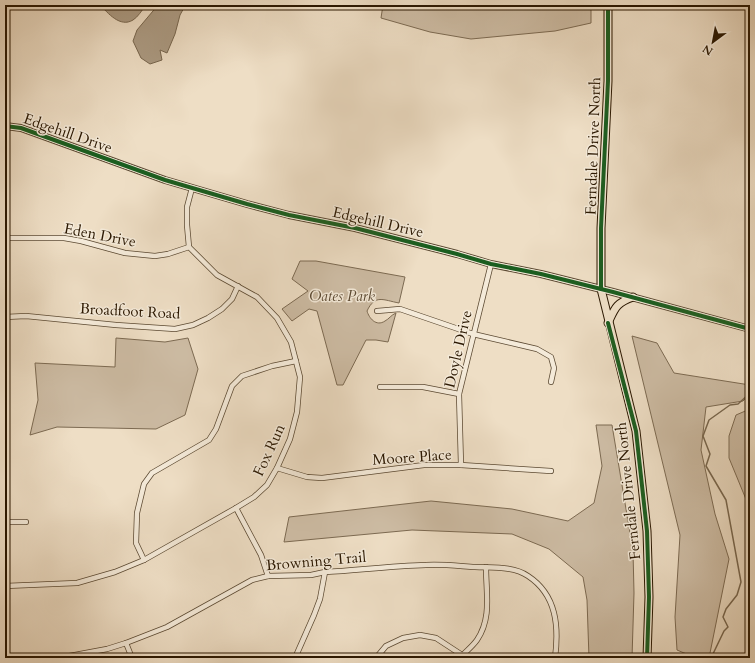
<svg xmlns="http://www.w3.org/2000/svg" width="755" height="663" font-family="Cardo,serif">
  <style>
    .green { fill: #cdbca4; stroke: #7c6a52 }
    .water { fill: #ab9a82; stroke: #77664e }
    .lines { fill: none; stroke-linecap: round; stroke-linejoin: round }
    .stream { stroke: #77664e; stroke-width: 1.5 }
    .minor-casing { stroke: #5b4932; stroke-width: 6 }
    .tertiary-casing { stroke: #5b4932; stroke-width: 8 }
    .primary-casing { stroke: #2a1701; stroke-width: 9 }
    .minor { stroke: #f4ead9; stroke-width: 4.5 }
    .tertiary { stroke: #f4ead9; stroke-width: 5.5 }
    .primary { stroke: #eedec5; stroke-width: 7 }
    .cycleway-casing { stroke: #f4ead9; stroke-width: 6 }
    .cycleway { stroke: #1b5e20; stroke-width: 4 }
    .labels { text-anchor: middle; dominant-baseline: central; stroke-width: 3; stroke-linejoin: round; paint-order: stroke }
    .street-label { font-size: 15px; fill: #2a1701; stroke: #f4ead9 }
    .park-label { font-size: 15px; font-style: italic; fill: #5b4932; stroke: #f4ead9 }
  </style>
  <rect width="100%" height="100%" fill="#eedec5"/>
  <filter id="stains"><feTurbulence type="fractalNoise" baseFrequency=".005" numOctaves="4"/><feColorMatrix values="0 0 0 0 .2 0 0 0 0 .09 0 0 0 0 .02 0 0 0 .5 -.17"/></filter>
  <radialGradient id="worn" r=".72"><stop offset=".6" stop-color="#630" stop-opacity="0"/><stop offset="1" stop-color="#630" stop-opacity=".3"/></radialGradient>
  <g class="green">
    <polygon points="383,5 591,5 591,23 555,31 471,39 430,32 381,18"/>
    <path d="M300 261H316L405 277 399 303C383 300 375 294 367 311 369 318 376 327 385 321 389 319 391 315 396 313L388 342 376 340H366L343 385H337L317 311 309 309 292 321 282 309 308 291 292 279Z"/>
    <polygon points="632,336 657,343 674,373 750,385 750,394 743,401 706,407 701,450 715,514 729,559 709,658 696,658 677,650 675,617 680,535"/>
    <polygon points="116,338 165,342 188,338 198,369 185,415 156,429 57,427 30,435 38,400 35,363 115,367"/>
    <polygon points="750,409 750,509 729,458 729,436 736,415"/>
    <polygon points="596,425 612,425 633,551 634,593 632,658 589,658 587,600 583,577 549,549 512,534 412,530 284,542 289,517 431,501 512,509 568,521 594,503 602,466"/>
  </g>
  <g class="water">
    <path d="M100 5H146C142 10 138 17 133 20 120 28 108 13 100 5Z"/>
    <polygon points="158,5 185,5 185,6 180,15 175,34 167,53 160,50 162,60 150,64 141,58 133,41 137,30"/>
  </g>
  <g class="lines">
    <polyline class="stream" points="711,658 724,631 728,627 723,617 726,609 737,595 741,582 726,500 706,466 710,454 703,436 709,420 730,405 738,404 750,393"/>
    <defs>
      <g id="minor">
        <polyline points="5,238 64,238 81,241 125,253 155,256 168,254 189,247"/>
        <polyline points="377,311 400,309 473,334 537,349 551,357 554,368 551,382"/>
        <polyline points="5,317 26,316 116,325 175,329 193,325 208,318 222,309 232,299 238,286"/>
        <polyline points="380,387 423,387 459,394"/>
        <polyline points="461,465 459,394 491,264"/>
        <polyline points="277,468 307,477 322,478 424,465 461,465 551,471"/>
        <polyline points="236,508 261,555 268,576"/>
        <polyline points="5,522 26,522"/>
        <polyline points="144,560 136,543 137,513 144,484 152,473 209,440 216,429 232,386 242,376 272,366 296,361"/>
        <polyline points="5,586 77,583 115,572 144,560 236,508 254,497 267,485 277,468 290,439 297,412 300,377 291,342 277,318 257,297 217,275 189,247 187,225 187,207 192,188"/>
        <polyline points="126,643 132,658"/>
        <path d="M5 657H64L107 649 126 643 167 627 252 580 268 576 311 575 325 572C359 570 392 566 426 565 442 564 459 566 475 567 493 568 513 566 528 576 557 595 559 627 555 658"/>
        <polyline points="276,658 277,658"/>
        <polyline points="295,658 314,615 320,599 325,572"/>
        <polyline points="376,658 386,646 403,638 420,635 436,638 462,655"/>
        <path d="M460 658C465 652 472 647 477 640 492 618 486 593 486 567"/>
      </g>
      <polyline id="tertiary" points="5,126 21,128 165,180 247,204 289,215 355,228 457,254 491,264 541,274 613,292 750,329"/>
      <g id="primary">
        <polyline points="608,5 608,81 601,228 601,289 636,431 647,531 649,597 647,658"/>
        <path d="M608 323C615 308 616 303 633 297"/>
      </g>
    </defs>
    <use href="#minor" class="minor-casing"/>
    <use href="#tertiary" class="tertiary-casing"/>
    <use href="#primary" class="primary-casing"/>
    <use href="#minor" class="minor"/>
    <use href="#tertiary" class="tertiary"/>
    <use href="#primary" class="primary"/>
    <defs>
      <g id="cycleway">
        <polyline points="5,126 21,128 165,180 247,204 289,215 355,228 457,254 491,264 541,274 613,292 750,329"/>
        <polyline points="601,289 601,228 608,81 608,5"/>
        <polyline points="608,323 636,431 647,531 649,597 647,658"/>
      </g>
    </defs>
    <use href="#cycleway" class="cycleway-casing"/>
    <use href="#cycleway" class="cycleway"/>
  </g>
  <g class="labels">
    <g class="street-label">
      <text transform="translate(68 133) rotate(19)">Edgehill Drive</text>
      <text transform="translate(593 146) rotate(-88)">Ferndale Drive North</text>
      <text transform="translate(378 222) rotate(13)">Edgehill Drive</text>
      <text transform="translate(100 235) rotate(11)">Eden Drive</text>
      <text transform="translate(130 311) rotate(3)">Broadfoot Road</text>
      <text transform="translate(458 349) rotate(-77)">Doyle Drive</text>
      <text transform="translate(269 450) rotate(-65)">Fox Run</text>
      <text transform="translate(412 457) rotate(-4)">Moore Place</text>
      <text transform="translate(628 491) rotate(-96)">Ferndale Drive North</text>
      <text transform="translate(316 561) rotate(-5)">Browning Trail</text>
    </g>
    <g class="park-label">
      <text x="342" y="296">Oates Park</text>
    </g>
  </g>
  <rect width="755" height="663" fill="none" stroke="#eedec5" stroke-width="20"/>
  <rect x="6" y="6" width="743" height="651" fill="none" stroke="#2a1701" stroke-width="2"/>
  <rect x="10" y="10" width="735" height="643" fill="none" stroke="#2a1701"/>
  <g transform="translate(713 42) rotate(212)" stroke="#f4ead9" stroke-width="3" paint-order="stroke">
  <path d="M0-3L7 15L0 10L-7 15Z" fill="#2a1701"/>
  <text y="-6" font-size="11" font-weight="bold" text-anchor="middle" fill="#2a1701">N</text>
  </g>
  <rect width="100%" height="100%" filter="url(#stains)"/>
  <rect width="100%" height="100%" fill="url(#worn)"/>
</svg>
